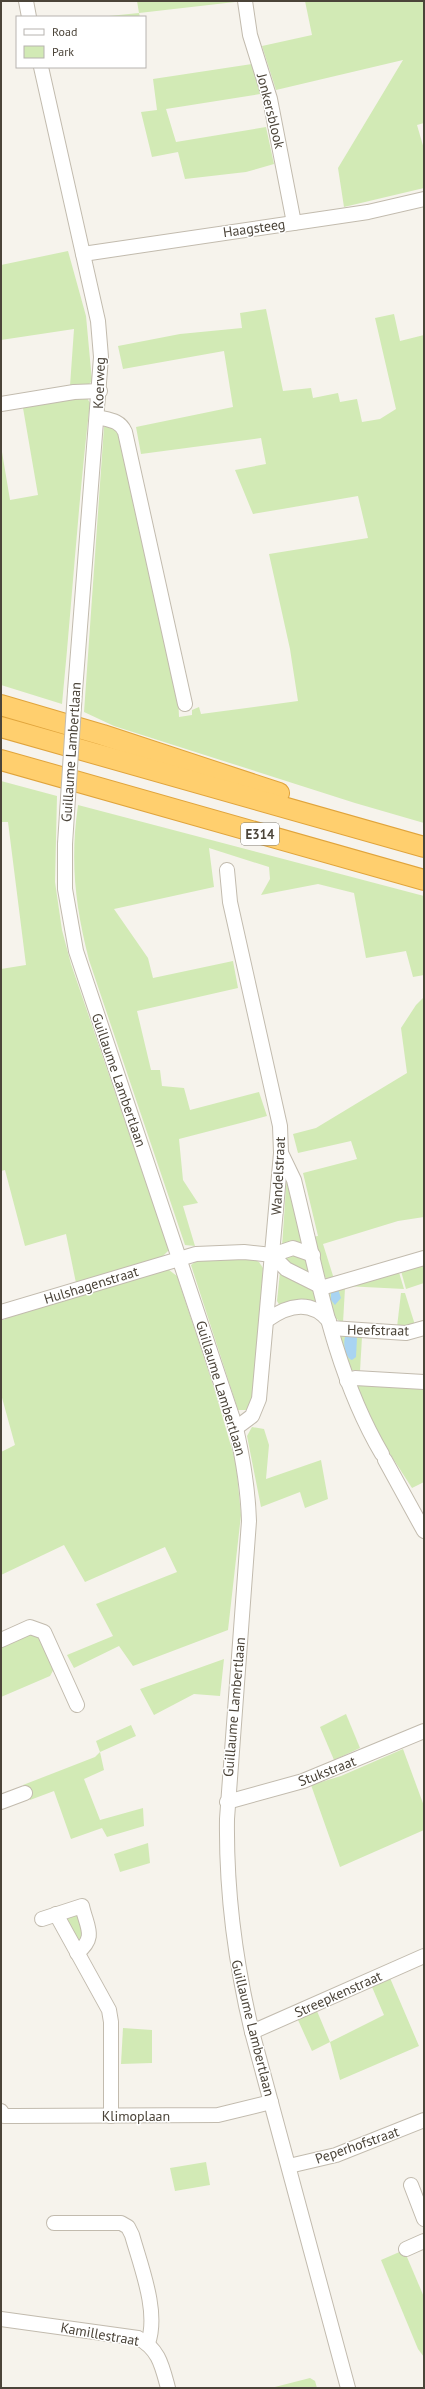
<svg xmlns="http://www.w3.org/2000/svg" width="425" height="2389" font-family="'PT Sans',sans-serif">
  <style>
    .green { fill: #d2eab5 }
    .water { fill: #a9d4f2 }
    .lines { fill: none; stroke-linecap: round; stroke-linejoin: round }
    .minor-casing { stroke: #c2bbae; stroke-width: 16 }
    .highway-casing { stroke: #e0a43c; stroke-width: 22 }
    .minor { stroke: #fff; stroke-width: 14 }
    .highway { stroke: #ffcf6e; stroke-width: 20 }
    .minor-bridge-casing { stroke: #c2bbae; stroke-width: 16; stroke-linecap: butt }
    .minor-bridge { stroke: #fff; stroke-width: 14 }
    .labels { text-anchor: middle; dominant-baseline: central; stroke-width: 3; stroke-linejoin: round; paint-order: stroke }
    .shield { fill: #fff; stroke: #817c74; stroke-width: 1 }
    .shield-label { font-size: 13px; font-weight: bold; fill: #4b4439 }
    .street-label { font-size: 14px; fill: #4b4439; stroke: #fff }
  </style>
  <rect width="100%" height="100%" fill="#f6f3ec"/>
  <g class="green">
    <polygon points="137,1 235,1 235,2 139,13 140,17 99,17 139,13"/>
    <polygon points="305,1 424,1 424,123 417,125 424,149 424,188 344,207 338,168 403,60 276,90 262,46 312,35"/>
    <polygon points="252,64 260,94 166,109 176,142 266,127 274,164 246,172 185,179 178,152 152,157 141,112 157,110 153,79"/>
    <polygon points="68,251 86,316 92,381 89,384 70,386 74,329 1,340 1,265"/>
    <polygon points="266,309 283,391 311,388 313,398 338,393 340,402 357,399 362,422 380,419 396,409 375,318 394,314 400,341 424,335 424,823 355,803 114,726 84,712 104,427 112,425 119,432 178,695 179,717 192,715 192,710 199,707 201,714 298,701 290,649 269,554 368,538 358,496 253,514 235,470 266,464 261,438 141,454 136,427 233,407 224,351 123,369 118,346 180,334 242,328 240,313"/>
    <path d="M74 396 87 398 90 403C78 503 72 604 62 704L1 685V446L10 500 38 495 23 408Z"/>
    <polygon points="1,781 57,796 55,882 62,930 71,964 169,1250 161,1258 76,1283 66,1234 25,1246 5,1170 1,1171 1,969 26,965 8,822 1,822"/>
    <path d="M78 805 424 896V975L413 977 406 951 366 958 354 893 318 884 261 895 270 879 269 867 209 848 214 887 114 909 148 958 153 978 233 961 238 988 137 1011 151 1070H160L162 1086 184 1088 190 1110 259 1092 267 1116 179 1139 183 1180 198 1203 183 1206 195 1246 185 1245 89 960C75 905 70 861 78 805Z"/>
    <polygon points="424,997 424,1217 398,1221 323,1244 334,1279 329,1280 322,1275 311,1237 318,1236 303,1173 357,1159 351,1141 298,1153 293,1134 316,1128 407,1073 401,1028 416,1005"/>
    <polygon points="287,1173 309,1246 282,1247"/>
    <polygon points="285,1253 308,1259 309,1274 286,1266 282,1256"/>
    <polygon points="253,1259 259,1262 263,1268 253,1404 247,1410 238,1410 191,1265 198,1260"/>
    <polygon points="424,1265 424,1283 406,1289 401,1271"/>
    <polygon points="398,1269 404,1289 345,1286"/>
    <polygon points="161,1270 169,1270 177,1276 214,1388 236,1463 241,1515 228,1630 133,1666 119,1646 74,1668 67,1655 113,1636 96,1604 177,1572 165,1547 85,1582 64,1545 1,1575 1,1452 15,1445 1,1394 1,1319 4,1320 10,1314"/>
    <polygon points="280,1272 314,1290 317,1299 314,1303 280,1306 277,1301"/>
    <polygon points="345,1288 343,1323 335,1318 333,1319 328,1293 329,1291"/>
    <polygon points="401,1293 405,1293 415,1325 397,1327"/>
    <polygon points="341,1334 362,1337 360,1371 351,1370 349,1367 340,1337"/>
    <polygon points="358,1384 424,1385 424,1482 412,1488 374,1429 357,1388"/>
    <polygon points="252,1427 264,1429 269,1445 266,1479 321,1460 328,1499 305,1508 300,1492 261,1507 247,1436"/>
    <path d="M25 1634C46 1635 47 1650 55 1667L50 1676 1 1697V1646Z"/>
    <polygon points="224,1659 220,1696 194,1694 154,1715 140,1689"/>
    <polygon points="346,1714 360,1748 334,1760 320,1727"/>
    <polygon points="131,1725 136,1736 100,1752 104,1770 84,1779 100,1820 143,1808 144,1826 107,1837 102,1828 71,1839 54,1791 30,1800 23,1785 95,1757 100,1752 96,1741"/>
    <polygon points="403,1749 424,1806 424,1830 340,1867 311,1785 341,1776"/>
    <polygon points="148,1843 150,1863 120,1872 114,1854"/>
    <polygon points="77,1911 86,1937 79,1943 64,1923 66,1915"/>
    <polygon points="390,1978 419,2046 340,2080 330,2042 312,2051 298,2020 317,2011 330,2042 384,2015 372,1987"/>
    <polygon points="123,2028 152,2030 152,2063 121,2064"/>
    <polygon points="206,2162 210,2185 175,2191 170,2168"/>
    <polygon points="404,2250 424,2297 424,2357 418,2349 381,2260"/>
    <polygon points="310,2378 315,2381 317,2388 271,2388"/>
  </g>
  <g class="water">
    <polygon points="338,1289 341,1298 335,1305 331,1300 331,1290"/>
    <path d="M351 1333 355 1334 357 1338 356 1357 352 1360C345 1358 343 1344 345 1337Z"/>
  </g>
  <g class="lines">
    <defs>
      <g id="minor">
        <polyline points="26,1 29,17"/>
        <polyline points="245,1 250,35 270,99 294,223"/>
        <polyline points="41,67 98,321 101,357 75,691"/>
        <polyline points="83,254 368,212 424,199"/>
        <polyline points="1,404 74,392 100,391"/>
        <path d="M97 417C109 420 120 420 125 432L185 704"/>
        <path d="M65 844V889L76 951 236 1428C243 1459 248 1489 249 1521L227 1819C226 1892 235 1961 252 2032L348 2388"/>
        <polyline points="227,870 230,902 280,1126 281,1153 259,1399 252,1416 236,1428"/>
        <path d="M282 1155 294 1180C317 1272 333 1371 382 1454"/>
        <polyline points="272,1255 286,1269 320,1286"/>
        <polyline points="321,1288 424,1258"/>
        <polyline points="1,1312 196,1254 244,1252 272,1255 293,1248 313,1255"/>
        <path d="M267 1320C288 1305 311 1299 329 1321"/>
        <polyline points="331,1328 406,1333 424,1328"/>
        <polyline points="347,1381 355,1378 424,1382"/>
        <polyline points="385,1460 424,1531"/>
        <polyline points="1,1640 30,1627 44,1632 77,1705"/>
        <polyline points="1,1802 25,1793"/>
        <polyline points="227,1802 303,1781 424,1731"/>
        <polyline points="56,1914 109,2010 111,2022 111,2116"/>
        <path d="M42 1919 82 1906C87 1928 97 1937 77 1953"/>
        <polyline points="252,2032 424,1956"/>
        <polyline points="1,2111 4,2116 16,2116 218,2115 271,2102"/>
        <polyline points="289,2166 336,2155 424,2120"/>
        <polyline points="411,2185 424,2219"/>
        <path d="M54 2223H121L128 2227 132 2235C141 2267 159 2312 148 2343"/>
        <polyline points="406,2249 424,2241"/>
        <path d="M1 2319 138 2338C159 2349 162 2366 168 2388"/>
      </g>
      <g id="highway">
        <polyline points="1,705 103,735 279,793"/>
        <polyline points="1,727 424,847"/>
        <polyline points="1,760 424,880"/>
      </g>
    </defs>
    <use href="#minor" class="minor-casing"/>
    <use href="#highway" class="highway-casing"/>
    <use href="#minor" class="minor"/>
    <use href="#highway" class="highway"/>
    <defs>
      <polyline id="minor-bridge" points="65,844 75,691"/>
    </defs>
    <use href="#minor-bridge" class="minor-bridge-casing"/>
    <use href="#minor-bridge" class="minor-bridge"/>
  </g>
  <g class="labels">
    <rect class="shield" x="241" y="823" width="38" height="22" rx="3"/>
    <g class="shield-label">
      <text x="260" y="834">E314</text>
    </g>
    <g class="street-label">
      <text transform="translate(271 111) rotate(76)">Jonkersblook</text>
      <text transform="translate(254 228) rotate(-8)">Haagsteeg</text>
      <text transform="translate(99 383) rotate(-88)">Koerweg</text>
      <text transform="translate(71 752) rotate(-86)">Guillaume Lambertlaan</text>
      <text transform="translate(119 1080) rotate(71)">Guillaume Lambertlaan</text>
      <text transform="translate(278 1176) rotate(-87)">Wandelstraat</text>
      <text transform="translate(91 1285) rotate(-17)">Hulshagenstraat</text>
      <text transform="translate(378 1330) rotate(1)">Heefstraat</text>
      <text transform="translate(221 1388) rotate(73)">Guillaume Lambertlaan</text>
      <text transform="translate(234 1707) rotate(-85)">Guillaume Lambertlaan</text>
      <text transform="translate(327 1771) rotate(-21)">Stukstraat</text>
      <text transform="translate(338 1994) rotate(-24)">Streepkenstraat</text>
      <text transform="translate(253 2028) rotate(76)">Guillaume Lambertlaan</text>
      <text x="136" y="2116">Klimoplaan</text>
      <text transform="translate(357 2145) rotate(-19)">Peperhofstraat</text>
      <text transform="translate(100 2334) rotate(10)">Kamillestraat</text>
    </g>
  </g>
  <rect width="425" height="2389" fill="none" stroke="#4b4439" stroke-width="4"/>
  <rect x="16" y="16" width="130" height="52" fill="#ffffff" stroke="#b7b4b0"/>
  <rect x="24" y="29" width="20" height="6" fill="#ffffff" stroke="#b7b4b0"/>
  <text x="52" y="36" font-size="12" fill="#4b4439">Road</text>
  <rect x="24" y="46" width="20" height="12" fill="#d2eab5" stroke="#b7b4b0"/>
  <text x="52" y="56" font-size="12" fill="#4b4439">Park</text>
</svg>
